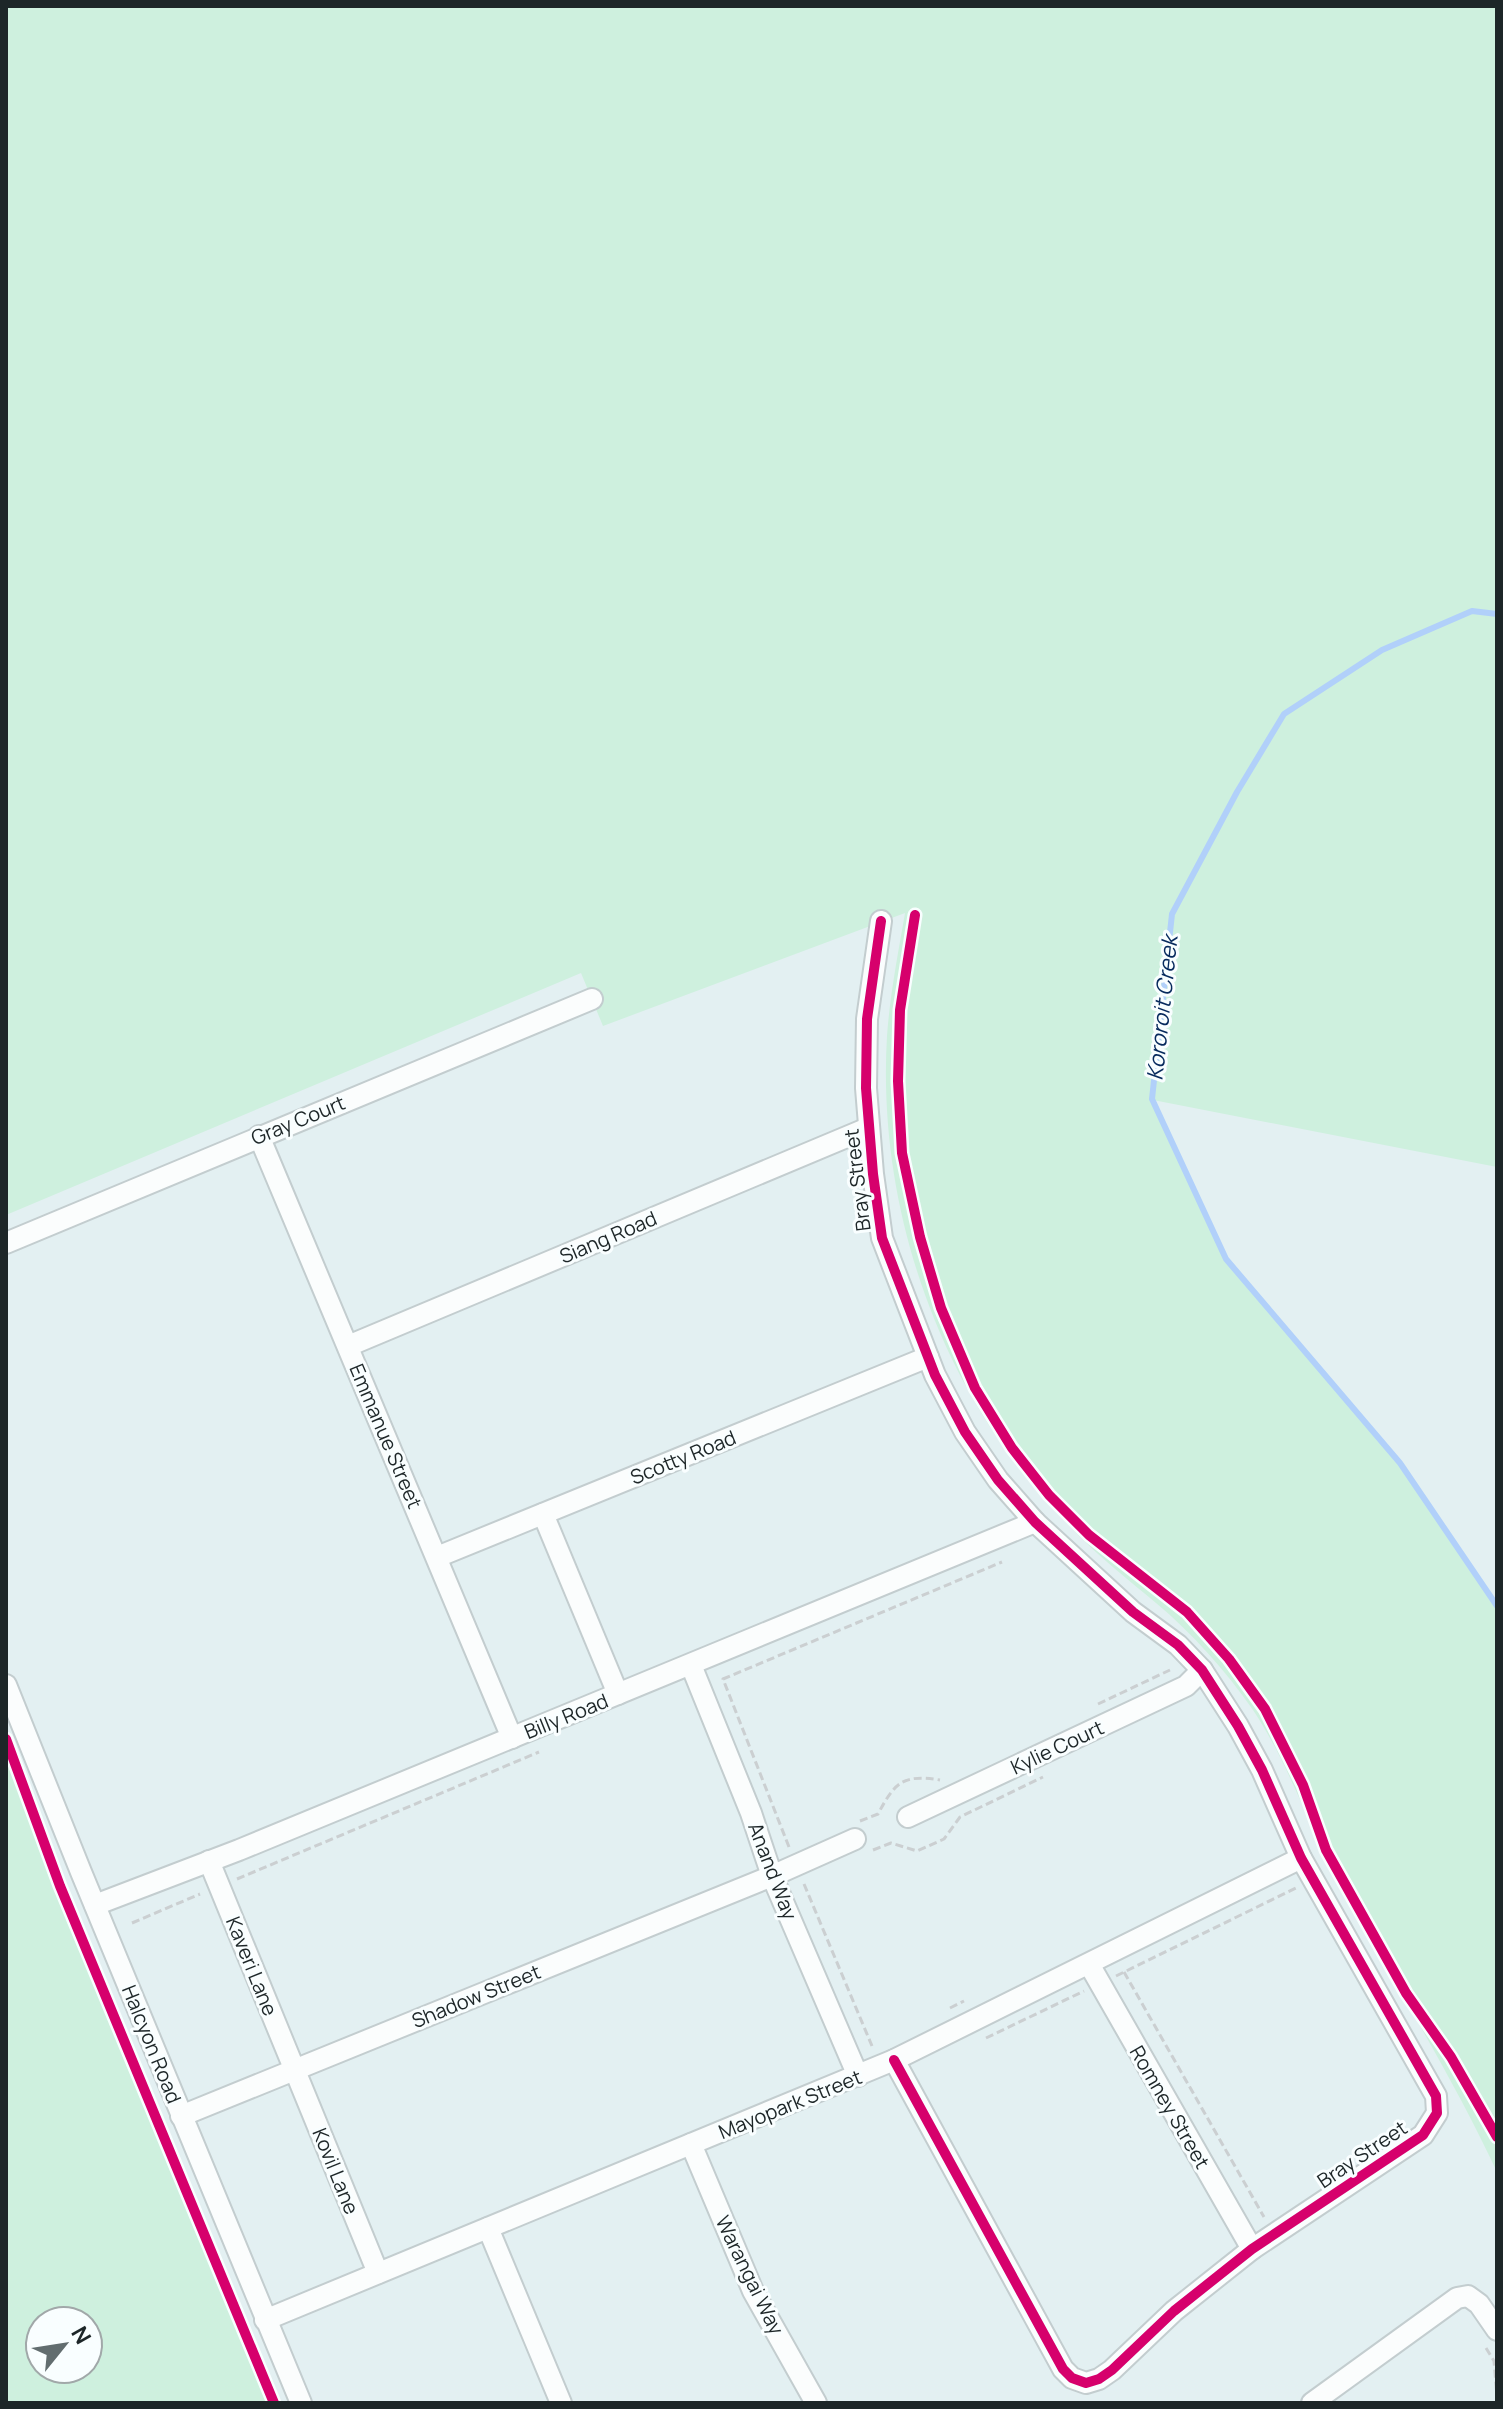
<svg xmlns="http://www.w3.org/2000/svg" width="1503" height="2409" font-family="Manrope,sans-serif">
  <style>
    .green { fill: #cef0de; fill-rule: evenodd }
    .lines { fill: none; stroke-linecap: round; stroke-linejoin: round }
    .stream { stroke: #b1d0fa; stroke-width: 6 }
    .minor-casing { stroke: #c3cdcf; stroke-width: 24 }
    .path { stroke: #cbcfd1; stroke-width: 3; stroke-dasharray: 8 4; stroke-linecap: butt }
    .minor { stroke: #fbfdfd; stroke-width: 20 }
    .cycleway-casing { stroke: #f9feff; stroke-width: 15 }
    .cycleway { stroke: #d6006c; stroke-width: 10 }
    .labels { text-anchor: middle; dominant-baseline: central; stroke-width: 6; stroke-linejoin: round; paint-order: stroke }
    .street-label { font-size: 20px; fill: #1d2628; stroke: #f9feff }
    .water-label { font-size: 22px; font-style: italic; fill: #072a5d; stroke: #f9feff }
  </style>
  <rect width="100%" height="100%" fill="#e3f0f2"/>
  <g class="green">
    <path d="M6 6H1497V1167L1153 1100 1226 1259 1400 1463 1497 1606V2172C1449 2069 1387 1973 1334 1872 1306 1819 1287 1761 1253 1710 1226 1671 1192 1633 1156 1603 1130 1581 1103 1560 1079 1536 1056 1511 1032 1487 1012 1459 924 1339 878 1185 887 1036 890 994 898 954 905 913L603 1026 581 973 6 1215Z"/>
    <path d="M6 1759 273 2403H6ZM40 2321H88V2369H40Z"/>
  </g>
  <g class="lines">
    <polyline class="stream" points="1497,614 1472,611 1382,650 1284,714 1237,792 1172,914 1152,1099 1226,1259 1400,1463 1497,1606"/>
    <defs>
      <g id="minor">
        <polyline points="881,921 867,1019 866,1088 873,1174 882,1238 935,1375 965,1432 998,1480 1035,1522 1133,1612 1178,1645 1202,1670 1238,1726 1262,1770 1301,1858 1436,2096 1437,2113 1423,2135 1252,2249 1174,2311 1112,2370 1099,2379 1086,2383 1072,2378 1063,2369 894,2060"/>
        <polyline points="259,1136 512,1738"/>
        <polyline points="6,1243 592,999"/>
        <polyline points="348,1346 868,1128"/>
        <polyline points="543,1514 618,1694"/>
        <polyline points="437,1557 928,1357"/>
        <polyline points="691,1665 751,1813 772,1876 858,2076"/>
        <polyline points="6,1685 81,1872 301,2403"/>
        <polyline points="908,1817 1186,1686 1202,1670"/>
        <polyline points="209,1861 378,2273"/>
        <polyline points="95,1905 239,1850 1035,1522"/>
        <polyline points="1089,1964 1252,2249"/>
        <polyline points="181,2116 772,1876 855,1839"/>
        <polyline points="691,2144 753,2291 816,2403"/>
        <polyline points="488,2228 561,2403"/>
        <polyline points="265,2320 894,2060 1301,1858"/>
        <polyline points="1312,2403 1457,2298 1468,2296 1479,2304 1497,2330"/>
      </g>
    </defs>
    <use href="#minor" class="minor-casing"/>
    <g class="path">
      <polyline points="1098,1704 1170,1670"/>
      <path d="M860 1821 878 1814C895 1782 903 1774 940 1780"/>
      <polyline points="789,1847 723,1679 1002,1562"/>
      <polyline points="873,1850 891,1843 917,1851 944,1839 960,1817 1043,1777"/>
      <polyline points="237,1879 539,1752"/>
      <polyline points="804,1884 872,2046"/>
      <polyline points="132,1923 200,1894"/>
      <polyline points="1124,1972 1264,2217"/>
      <polyline points="1116,1976 1296,1888"/>
      <polyline points="950,2008 964,2001"/>
      <polyline points="986,2038 1084,1991"/>
      <polyline points="1486,2348 1494,2361 1497,2397"/>
    </g>
    <use href="#minor" class="minor"/>
    <defs>
      <g id="cycleway">
        <polyline points="915,915 900,1010 898,1081 902,1153 920,1237 941,1308 975,1388 1012,1448 1049,1495 1089,1535 1187,1612 1229,1659 1265,1709 1303,1785 1326,1850 1406,1993 1451,2057 1497,2137"/>
        <polyline points="881,921 867,1019 866,1088 873,1174 882,1238 935,1375 965,1432 998,1480 1035,1522 1133,1612 1178,1645 1202,1670 1238,1726 1262,1770 1301,1858 1436,2096 1437,2113 1423,2135 1252,2249 1174,2311 1112,2370 1099,2379 1086,2383 1072,2378 1063,2369 894,2060"/>
        <polyline points="6,1739 60,1886 274,2403"/>
      </g>
    </defs>
    <use href="#cycleway" class="cycleway-casing"/>
    <use href="#cycleway" class="cycleway"/>
  </g>
  <g class="labels">
    <g class="street-label">
      <text transform="translate(298 1120) rotate(-22)">Gray Court</text>
      <text transform="translate(857 1180) rotate(-97)">Bray Street</text>
      <text transform="translate(608 1237) rotate(-23)">Siang Road</text>
      <text transform="translate(386 1436) rotate(67)">Emmanue Street</text>
      <text transform="translate(683 1457) rotate(-22)">Scotty Road</text>
      <text transform="translate(566 1716) rotate(-22)">Billy Road</text>
      <text transform="translate(1057 1747) rotate(-25)">Kylie Court</text>
      <text transform="translate(773 1871) rotate(69)">Anand Way</text>
      <text transform="translate(252 1966) rotate(68)">Kaveri Lane</text>
      <text transform="translate(476 1996) rotate(-22)">Shadow Street</text>
      <text transform="translate(152 2044) rotate(68)">Halcyon Road</text>
      <text transform="translate(790 2104) rotate(-22)">Mayopark Street</text>
      <text transform="translate(1170 2107) rotate(60)">Romney Street</text>
      <text transform="translate(1362 2154) rotate(-34)">Bray Street</text>
      <text transform="translate(336 2171) rotate(68)">Kovil Lane</text>
      <text transform="translate(750 2275) rotate(64)">Warangai Way</text>
    </g>
    <g class="water-label">
      <text transform="translate(1162 1008) rotate(-84)">Kororoit Creek</text>
    </g>
  </g>
  <rect width="1503" height="2409" fill="none" stroke="#1d2628" stroke-width="16"/>
  <g transform="translate(64 2345) rotate(60)"><circle r="38" fill="#f9feff" stroke="#a1a8a9" stroke-width="2"/>
  <path d="M0-6L14 30L0 20L-14 30Z" fill="#626d6f"/>
  <text y="-12" font-size="22" font-weight="bold" text-anchor="middle" fill="#1d2628">N</text>
  </g>
</svg>
